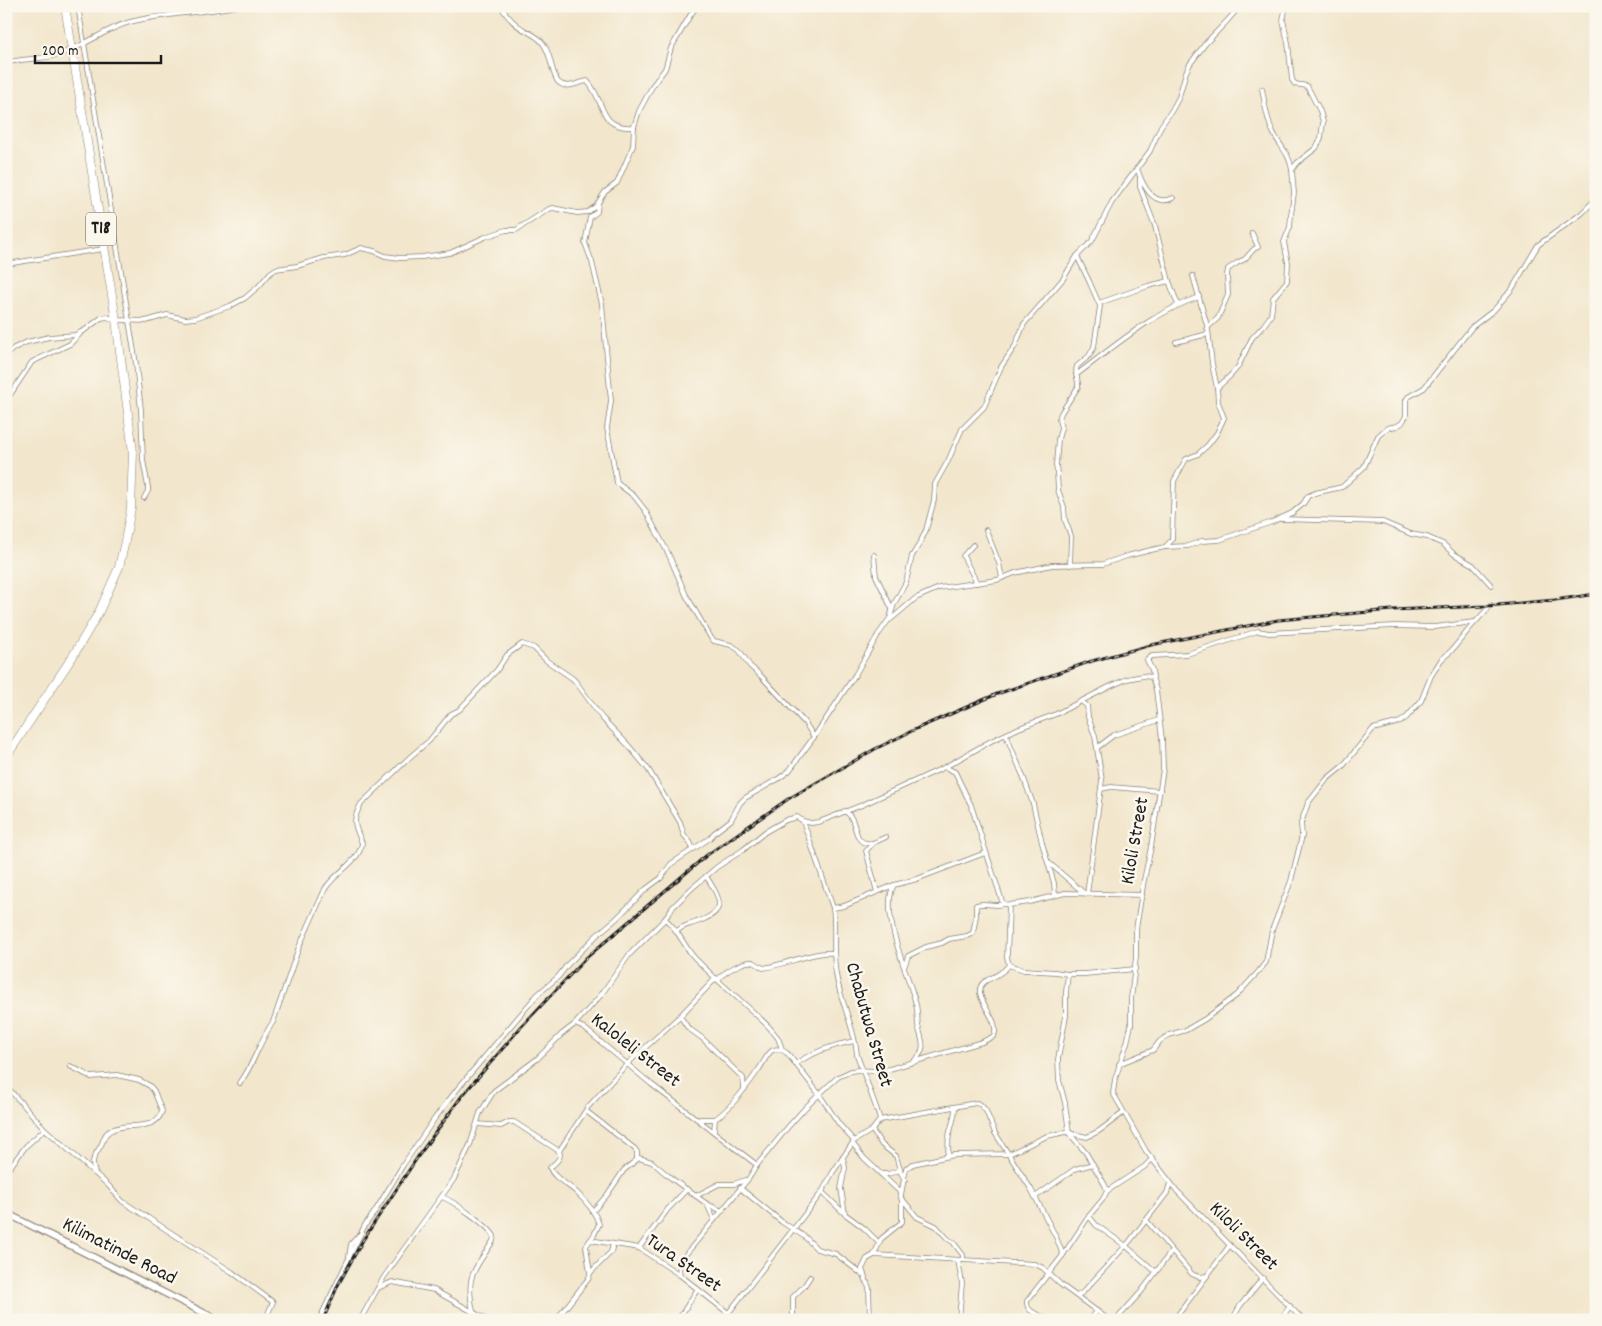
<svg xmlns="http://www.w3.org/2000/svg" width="1602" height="1326" font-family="Dekko,sans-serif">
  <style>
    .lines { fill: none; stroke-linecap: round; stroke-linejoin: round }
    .street-casing { stroke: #878174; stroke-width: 5.5 }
    .secondary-casing { stroke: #878174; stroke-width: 8 }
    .highway-casing { stroke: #878174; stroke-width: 9 }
    .street { stroke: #fff; stroke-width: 4 }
    .secondary { stroke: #fff; stroke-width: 5.5 }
    .highway { stroke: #fff; stroke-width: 8 }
    .rail-casing { stroke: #1c1c1c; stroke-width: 3 }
    .rail { stroke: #fbf7ec; stroke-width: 1; stroke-dasharray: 4; stroke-linecap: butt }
    .labels { text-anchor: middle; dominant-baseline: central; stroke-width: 5; stroke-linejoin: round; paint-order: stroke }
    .shield { fill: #fbf7ec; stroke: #5f5e5a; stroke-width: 1 }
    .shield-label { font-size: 19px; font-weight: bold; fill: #1c1c1c }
    .street-label { font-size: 20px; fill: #1c1c1c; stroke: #fbf7ec }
  </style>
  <rect width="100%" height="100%" fill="#fbf7ec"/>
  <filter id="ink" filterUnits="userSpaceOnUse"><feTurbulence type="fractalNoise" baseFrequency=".02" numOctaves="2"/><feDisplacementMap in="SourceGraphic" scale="10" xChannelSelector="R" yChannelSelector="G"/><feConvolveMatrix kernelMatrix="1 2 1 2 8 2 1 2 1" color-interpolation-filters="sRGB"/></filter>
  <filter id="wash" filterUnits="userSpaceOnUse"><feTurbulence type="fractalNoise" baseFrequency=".0096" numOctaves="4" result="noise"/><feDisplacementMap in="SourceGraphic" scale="20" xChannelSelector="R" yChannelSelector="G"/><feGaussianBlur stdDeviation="1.12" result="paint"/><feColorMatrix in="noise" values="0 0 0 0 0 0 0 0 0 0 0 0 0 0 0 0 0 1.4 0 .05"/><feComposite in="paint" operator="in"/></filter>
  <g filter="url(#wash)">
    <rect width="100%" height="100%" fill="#f2e6cc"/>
  </g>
  <g filter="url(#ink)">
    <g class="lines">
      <defs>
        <g id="street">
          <polyline points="78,6 136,364 141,410 143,460 148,487 148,491 144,498"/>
          <path d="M501 6C507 17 515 25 526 31 532 34 538 37 542 42 552 54 550 70 558 82 567 90 576 83 587 81 606 100 597 130 634 127"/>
          <path d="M6 63C24 58 42 60 60 54 84 47 104 29 130 22 165 13 201 13 237 6"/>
          <path d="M1262 89C1265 103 1266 118 1273 132 1280 147 1289 152 1292 170"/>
          <path d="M1137 168C1142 184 1153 208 1173 198"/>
          <polyline points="1140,178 1140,187 1155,226 1169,281 1178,305"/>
          <polyline points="598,204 597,212 590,217 585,243 592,262 602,304 611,401 607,428 617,483 634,496 645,510 668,553 686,595 711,638 714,641 731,645 739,650 750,666 761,676 805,723 814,737"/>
          <polyline points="6,264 103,249"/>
          <polyline points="1193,276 1208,329 1212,364 1217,388"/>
          <polyline points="1099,303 1148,286 1169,281"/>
          <polyline points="1207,328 1218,318 1228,295 1227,275 1228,269 1237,263 1245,259 1254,249 1258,247 1252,233"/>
          <polyline points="1176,342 1208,334"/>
          <polyline points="6,355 14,348 27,342 49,337 75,335 85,330 101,318 107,317 116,320 146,321 167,315 185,319 195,318 230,306 245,298 259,286 270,273 276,269 297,266 324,258 345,255 361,248 374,251 385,256 400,258 422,257 450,253 485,237 506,230 516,230 549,209 553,208 577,213 588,212 596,206 605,192 617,183 633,146 634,127 639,111 653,85 665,69 671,48 691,14 697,6"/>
          <path d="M1076 375C1115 346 1152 313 1199 297"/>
          <polyline points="6,401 32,362 70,344 80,334"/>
          <polyline points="1281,519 1383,522 1411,534 1427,537 1443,544 1454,554 1473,565 1491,585"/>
          <polyline points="986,530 999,563 1002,578"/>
          <polyline points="973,545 963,556 977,583"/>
          <polyline points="1165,547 1172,540 1174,481 1186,459 1198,454 1208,445 1217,433 1224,418 1218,402 1217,388 1230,376 1238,367 1252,338 1264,325 1271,315 1273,298 1287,281 1288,263 1284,242 1290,227 1291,215 1294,193 1292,170 1297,163 1316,148 1321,138 1323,122 1320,111 1307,86 1295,84 1292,80 1288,43 1283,20 1286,6"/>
          <polyline points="874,555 876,576 892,609"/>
          <path d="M1070 565 1071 536 1065 520 1064 507 1058 490 1057 473 1056 465 1058 439 1061 428 1059 419 1061 413 1078 387C1079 379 1074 374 1077 366L1089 356 1094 347 1100 306 1089 281 1077 256"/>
          <polyline points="890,620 916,598 939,588 997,580 1015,573 1052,565 1103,564 1127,556 1151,550 1165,547 1188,546 1202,541 1219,540 1272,522 1292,513 1303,504 1308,496 1315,493 1342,487 1364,467 1378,436 1387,428 1397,426 1402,423 1406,416 1406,400 1408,397 1424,388 1472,327 1494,310 1512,289 1538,245 1581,214 1596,199"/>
          <polyline points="1153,677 1152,670 1147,660 1152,656 1187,654 1258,631 1269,633 1394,626 1435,627 1474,622"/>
          <polyline points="1081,701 1087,706 1088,717 1095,736 1102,780 1087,894"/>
          <polyline points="1006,735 1023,776 1033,804 1042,843 1054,883 1055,895"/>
          <polyline points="1098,747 1114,735 1159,720"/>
          <polyline points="945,767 955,772 971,805 1002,901 1004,904 1009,905 1030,902 1065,893 1142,895"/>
          <polyline points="1101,789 1111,787 1160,791"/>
          <path d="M844 811C860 818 850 846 872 843"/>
          <polyline points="803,821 811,823 819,822 862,805 945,767 991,741 1019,728 1056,714 1111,686 1127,679 1143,676 1152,677 1156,690 1162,739 1163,769 1151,847 1144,880 1136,929 1136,957 1131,999 1131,1025 1127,1043 1115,1079 1113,1093 1146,1151 1177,1191 1303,1320"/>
          <polyline points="1048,862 1084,893"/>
          <polyline points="877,892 866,851 873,843 886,837"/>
          <polyline points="1009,905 1007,957 1009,965 1024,970 1055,972 1068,974 1085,974 1135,969"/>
          <polyline points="833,908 844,906 894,885"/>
          <path d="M665 919C677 928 683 944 693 956 716 981 744 1002 769 1027L778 1038 782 1049"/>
          <path d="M676 932C681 926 688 925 694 923 728 912 722 901 706 876"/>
          <path d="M905 965 908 956 926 947 942 943 949 939 967 936 973 933 976 916V905C986 902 995 907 1004 904"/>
          <path d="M718 980C722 973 744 960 753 962 756 963 760 966 763 968 786 965 812 951 834 953"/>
          <polyline points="680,1016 688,1028 702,1038 743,1078 744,1088"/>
          <polyline points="575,1024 584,1028 651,1084 757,1165"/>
          <path d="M915 1060C928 1048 921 1040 918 1025 917 1017 918 1009 915 1001 908 974 879 911 894 885L917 879 985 853"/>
          <path d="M795 1064C813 1052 833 1045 854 1041"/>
          <polyline points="1119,1064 1153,1050 1160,1041 1169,1035 1186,1030 1205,1019 1237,995 1259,971 1266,962 1272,930 1291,881 1302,836 1301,823 1308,803 1327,779 1343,766 1373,729 1400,722 1406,718 1421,701 1431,676 1441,660 1452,650 1470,628 1491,605"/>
          <path d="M70 1066 91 1077 117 1075 139 1080 150 1086 154 1091 162 1111C155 1135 123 1119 107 1133 103 1137 103 1143 100 1147 93 1158 91 1161 95 1173"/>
          <path d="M240 1083C254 1064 260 1040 273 1022L299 947 325 889C335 872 359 863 362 843 355 826 351 822 361 804L411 756 429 741 451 714 459 710 497 670 507 655 522 644 534 648 547 661 572 678 576 682 602 718 628 745 648 769 680 822 684 835 690 842 693 849"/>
          <polyline points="6,1086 45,1129 108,1185 122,1201 232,1272 273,1302 265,1320"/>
          <polyline points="586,1111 635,1149 637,1152 637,1159"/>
          <polyline points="700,1119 715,1119"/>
          <polyline points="880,1120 970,1104 977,1103 981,1105 986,1111 995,1133 1031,1189 1056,1237 1063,1255"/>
          <polyline points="477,1124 501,1126 509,1122 514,1122 559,1151"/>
          <polyline points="872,1130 882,1145 896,1156 901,1173 905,1180"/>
          <path d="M714 1132 715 1119C731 1109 748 1085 759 1069 763 1064 767 1053 773 1050 779 1048 783 1050 788 1054L819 1094 839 1124 854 1141"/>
          <polyline points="853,1144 864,1158 899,1191 902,1201 902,1222 881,1239 874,1255"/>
          <path d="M947 1156C950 1149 947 1143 949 1136 951 1126 955 1118 955 1107"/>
          <polyline points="843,1157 845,1168 841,1188 845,1214"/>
          <polyline points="6,1172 26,1146 45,1129"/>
          <polyline points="881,1174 888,1174 900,1170"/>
          <polyline points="740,1188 782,1222 805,1237 817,1249 836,1254 863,1275"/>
          <polyline points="1107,1191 1144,1167 1152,1159"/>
          <polyline points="822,1192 845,1214 864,1228 879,1243"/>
          <polyline points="901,1195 906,1168 913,1164 954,1155 1009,1154 1047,1136 1066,1132 1087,1137 1099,1131 1123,1113"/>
          <polyline points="696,1196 719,1184 734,1184 745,1180"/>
          <path d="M442 1197C453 1201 489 1226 494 1236L493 1241C475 1270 465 1274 473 1311"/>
          <polyline points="1035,1197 1075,1169 1093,1164"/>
          <polyline points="903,1200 917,1217 936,1226 948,1239 953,1242 963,1255 963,1260"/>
          <polyline points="707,1204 722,1211"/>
          <polyline points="593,1211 607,1195 624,1170 639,1158 652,1162 671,1178 707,1204 714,1220"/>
          <polyline points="1089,1216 1096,1225 1126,1246 1156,1272"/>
          <polyline points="1146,1220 1192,1274 1199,1277 1207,1276"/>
          <polyline points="590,1240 639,1248 680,1275 728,1313"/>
          <polyline points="639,1248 668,1209 687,1189"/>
          <polyline points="349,1257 351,1244 359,1235"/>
          <polyline points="958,1260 962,1283 959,1320"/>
          <polyline points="590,1273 611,1252 613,1244"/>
          <path d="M680 1275C677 1264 684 1256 691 1248L749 1178 757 1165 788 1127 805 1108 828 1086 838 1077 851 1071 858 1070 875 1071 886 1070 982 1042 994 1036C1000 1022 982 1007 980 993 978 980 993 979 1000 973 1004 971 1006 968 1009 965"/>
          <polyline points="378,1288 392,1282 434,1290 487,1320"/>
          <polyline points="1077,1296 1083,1292 1130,1241 1167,1193 1170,1183"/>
          <polyline points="1285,1314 1290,1320"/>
          <polyline points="319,1320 365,1225 374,1213 403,1165 435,1118 459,1087 537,995 558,977 568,964 597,935 616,919 646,889 661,878 671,864 710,838 714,833 731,820 740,803 745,798 778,779 789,771 814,737 855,675 878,635 890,618 894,604 906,582 912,556 920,543 926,530 934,500 935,484 948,461 962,429 984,407 1001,367 1015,346 1024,324 1063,279 1077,256 1092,241 1112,202 1150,151 1161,126 1172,110 1179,97 1186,72 1190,64 1205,44 1228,20 1240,6"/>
          <path d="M360 1320 384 1277 454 1179 470 1145 480 1113 494 1091 537 1059 562 1034 575 1024 601 995 629 955 665 919 672 908 691 889 717 867 743 850 765 832 786 820 797 817 803 821 833 908C836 930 832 952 836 974 840 1001 855 1028 857 1055L877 1110 880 1120 872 1130 854 1141 833 1172 822 1192 723 1320"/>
          <path d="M556 1320 589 1278 590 1273 586 1246 594 1235 599 1224C595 1212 585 1200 576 1192 568 1184 553 1178 550 1168 554 1163 563 1159 559 1151L588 1107 627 1064 680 1016 716 978"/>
          <polyline points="678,1320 697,1290"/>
          <polyline points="793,1320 793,1297 804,1286 810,1277"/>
          <polyline points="870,1320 869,1288 862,1269 867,1259 874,1255 1035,1264 1043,1268 1060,1284 1109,1320"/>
          <path d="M1047 1320C1040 1313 1026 1314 1027 1301L1063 1255 1089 1216 1103 1199 1107 1191 1105 1185 1086 1153 1069 1133 1065 1103 1059 1080 1058 1059 1066 1016V992L1068 974"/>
          <polyline points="1090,1320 1097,1311"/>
          <polyline points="1116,1320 1141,1292 1171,1252"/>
          <polyline points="1174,1320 1230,1245"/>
          <polyline points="1232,1320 1240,1306 1263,1278"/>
          <polyline points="1280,1320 1290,1306"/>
        </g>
        <polyline id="secondary" points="6,1213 218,1320"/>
        <polyline id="highway" points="6,757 73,656 99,612 119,567 125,541 131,508 133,452 116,320 65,6"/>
      </defs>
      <use href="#street" class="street-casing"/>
      <use href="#secondary" class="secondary-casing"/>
      <use href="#highway" class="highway-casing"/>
      <use href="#street" class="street"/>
      <use href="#secondary" class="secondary"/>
      <use href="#highway" class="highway"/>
      <defs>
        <polyline id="rail" points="323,1320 338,1285 363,1240 419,1155 462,1096 521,1027 586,958 707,855 788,799 875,749 918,728 997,694 1092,661 1151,645 1278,620 1392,610 1487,606 1555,600 1596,594"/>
      </defs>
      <use href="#rail" class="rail-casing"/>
      <use href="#rail" class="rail"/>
    </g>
  </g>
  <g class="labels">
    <rect class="shield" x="86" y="212.5" width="30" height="33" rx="4"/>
    <g class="shield-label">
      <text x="101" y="229">T18</text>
    </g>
    <g class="street-label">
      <text transform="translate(1136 841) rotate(-80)">Kiloli Street</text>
      <text transform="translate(868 1025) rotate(74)">Chabutwa Street</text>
      <text transform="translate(635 1051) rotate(38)">Kaloleli Street</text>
      <text transform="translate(1243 1237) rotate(45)">Kiloli Street</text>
      <text transform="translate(119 1252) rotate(27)">Kilimatinde Road</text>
      <text transform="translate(683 1264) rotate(35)">Tura Street</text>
    </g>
  </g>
  <rect width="1602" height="1326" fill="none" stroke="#fbf7ec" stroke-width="25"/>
  <path d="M35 55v8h126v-8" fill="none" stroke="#1c1c1c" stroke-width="2.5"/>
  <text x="42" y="55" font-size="15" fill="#1c1c1c" stroke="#fbf7ec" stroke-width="4" paint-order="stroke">200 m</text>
</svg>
